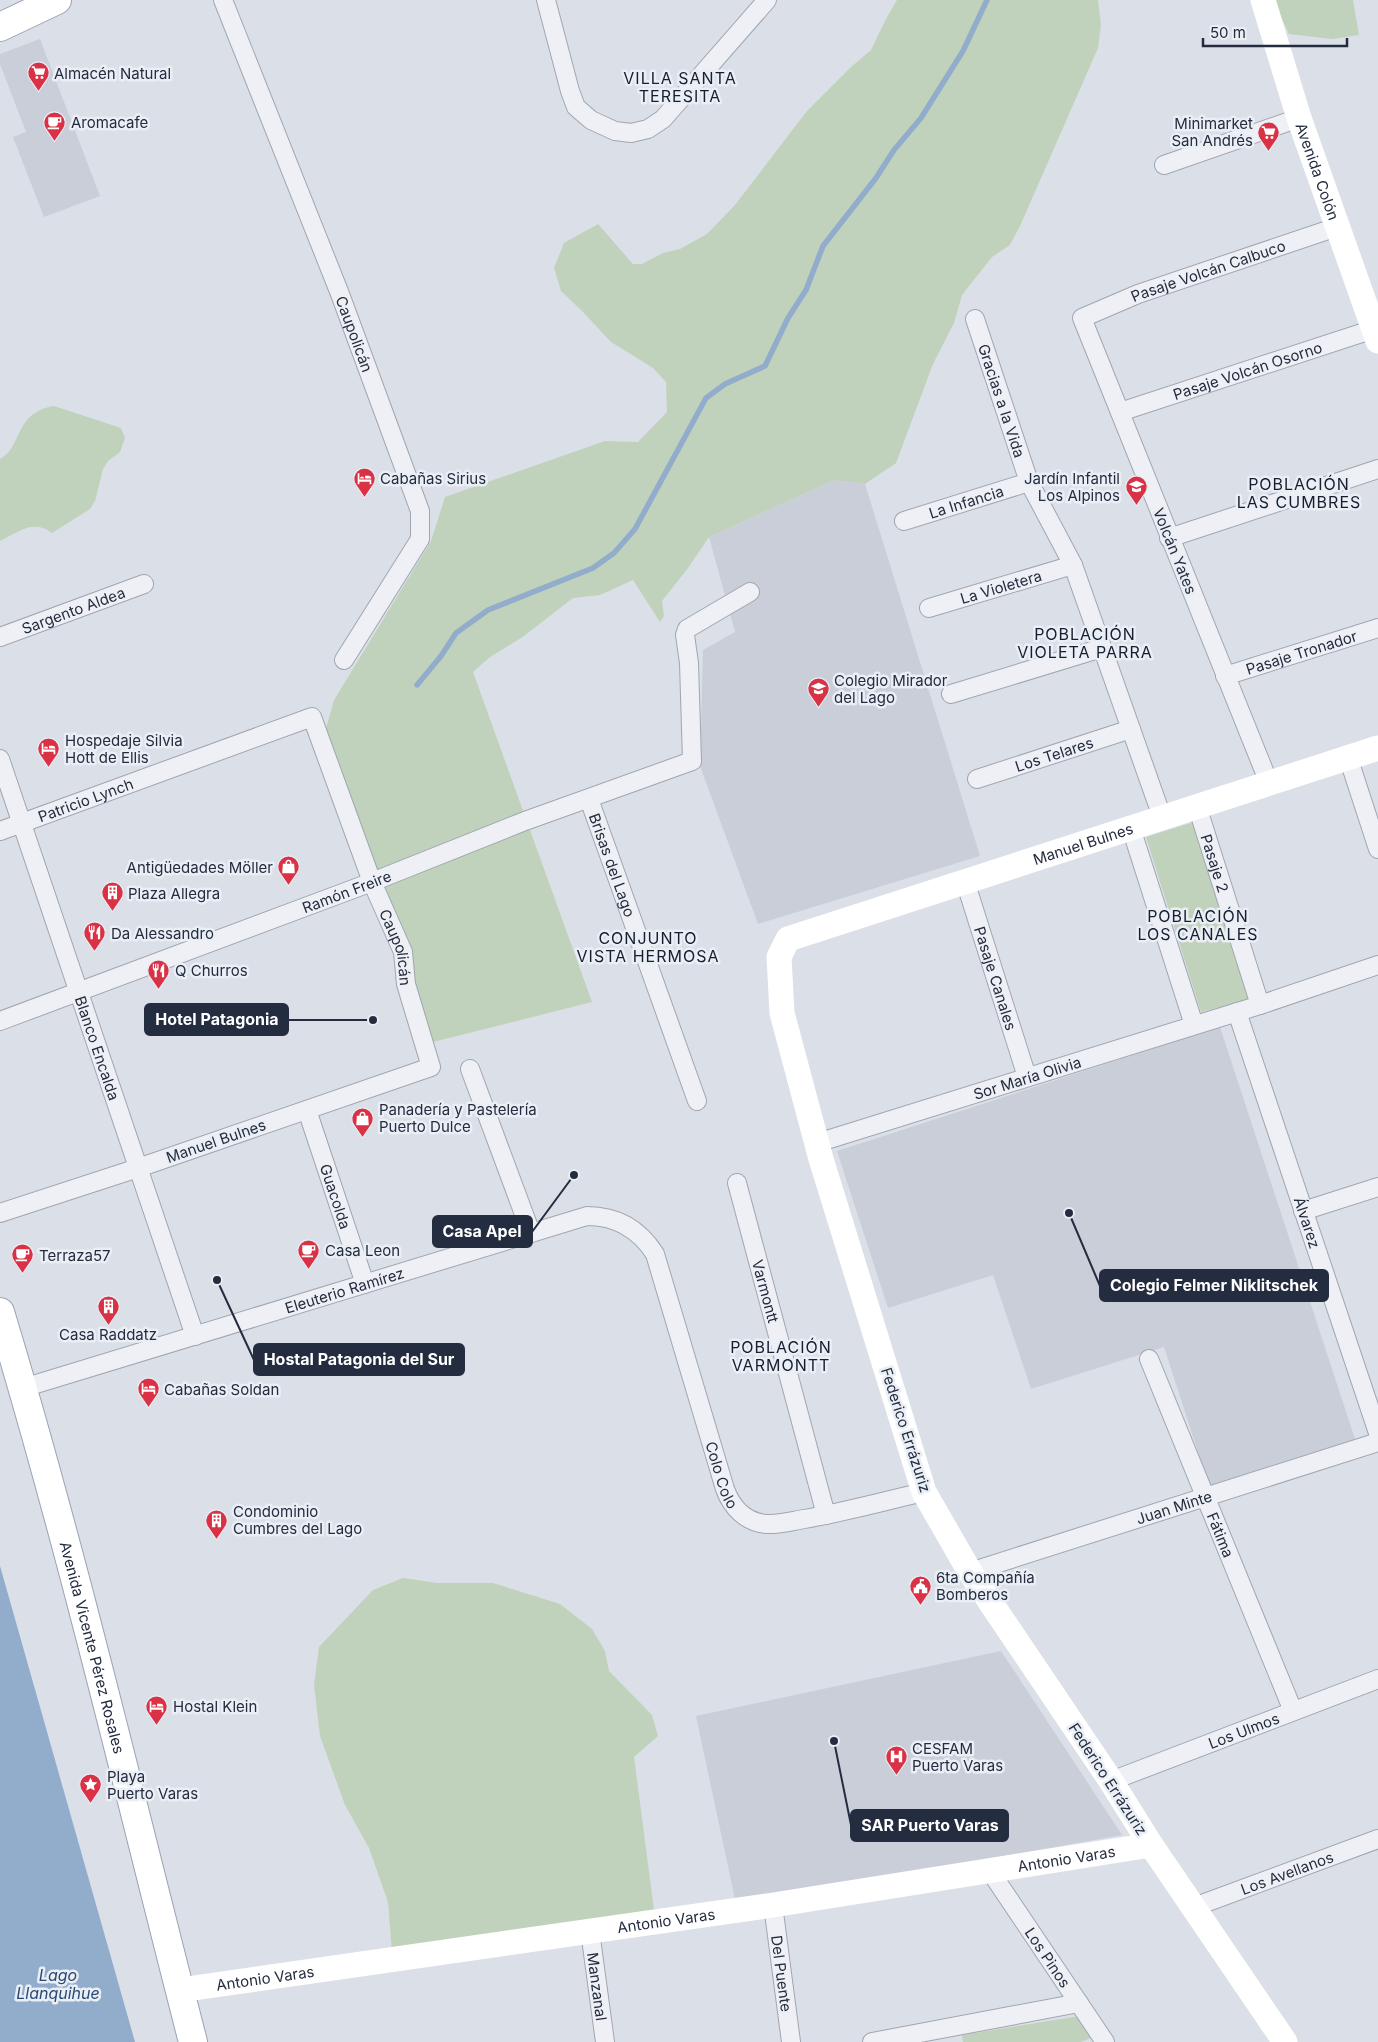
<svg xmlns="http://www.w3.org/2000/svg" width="1378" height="2042" font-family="Inter,sans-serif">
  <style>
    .built { fill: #c9ced9 }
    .green { fill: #c0d2bb }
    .water { fill: #92accc }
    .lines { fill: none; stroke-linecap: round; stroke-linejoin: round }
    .stream { stroke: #92accc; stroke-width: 5.5 }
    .street-casing { stroke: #a0a6b1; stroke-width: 20 }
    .primary-casing { stroke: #99a3b4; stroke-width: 30 }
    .street { stroke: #eef0f5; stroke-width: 18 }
    .secondary { stroke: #fff; stroke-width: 25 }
    .primary { stroke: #fff; stroke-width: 28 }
    .labels { text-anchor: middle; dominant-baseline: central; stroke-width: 5; stroke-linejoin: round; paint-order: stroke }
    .poi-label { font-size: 15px; fill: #242c3f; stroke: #eaeef5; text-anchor: start }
    .street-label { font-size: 15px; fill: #242c3f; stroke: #eaeef5 }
    .neighbourhood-label { font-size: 16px; letter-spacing: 1px; fill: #161e2f; stroke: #eaeef5 }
    .water-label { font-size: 16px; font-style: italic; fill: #2a4976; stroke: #eaeef5 }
    .leader { fill: none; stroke: #242c3f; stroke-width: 2 }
    .callout-dot { fill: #242c3f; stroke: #eaeef5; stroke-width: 2 }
    .callout { fill: #242c3f; stroke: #242c3f; stroke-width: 2 }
    .callout-label { font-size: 16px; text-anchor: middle; font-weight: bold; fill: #fff }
  </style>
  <rect width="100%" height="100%" fill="#dbdfe7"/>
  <g class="built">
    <polygon points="40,39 100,196 44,217 13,137 26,132 0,64 0,54"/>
    <polygon points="834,480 865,484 980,856 758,924 700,766 703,650 735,632 709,537"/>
    <polygon points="1220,1027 1355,1439 1209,1486 1164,1347 1031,1389 993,1275 888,1308 837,1151"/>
    <polygon points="1001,1651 1122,1835 736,1904 696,1716"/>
  </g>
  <g class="green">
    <polygon points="897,0 1098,0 1101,25 1098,48 1020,226 1010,245 992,257 962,295 954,323 933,364 896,463 865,484 834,480 709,537 688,568 662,601 664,616 660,622 633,580 600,595 573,598 524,636 490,657 473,672 592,1002 429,1043 404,942 325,732 334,700 431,541 445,497 605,441 638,442 667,412 666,382 653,368 611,342 583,312 561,291 554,268 564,243 598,224 633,264 642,264 663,253 680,249 707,234 735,205 807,111 850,68 871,50 886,19"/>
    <polygon points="1273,0 1353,0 1359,35 1332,39 1289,34"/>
    <path d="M54 406 121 428 125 438 120 452 108 461 103 469 95 501 90 509 52 533C33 519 19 532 0 541V459C24 446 13 413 54 406Z"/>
    <polygon points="1194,822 1251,999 1201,1012 1146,837"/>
    <polygon points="403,1578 438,1583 493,1583 560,1604 592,1629 605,1651 609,1671 652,1715 658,1736 634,1757 654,1910 392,1952 388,1902 369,1848 345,1805 320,1736 314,1685 319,1647 373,1590"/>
    <polygon points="1080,2016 1093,2037 1081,2042 963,2042 962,2035"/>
  </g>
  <polygon class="water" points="0,1566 135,2042 0,2042"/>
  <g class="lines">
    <polyline class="stream" points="417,685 441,656 456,633 488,610 593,568 614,553 635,529 706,398 725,384 765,366 788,318 806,290 823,246 876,178 894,150 921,118 963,51 987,0"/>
    <defs>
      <g id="street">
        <path id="s1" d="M223 0 340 294 420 511V539L344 660"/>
        <polyline points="546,0 570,91 576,107 591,120 615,131 631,133 648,129 663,119 767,0"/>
        <polyline points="1164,165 1299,118"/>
        <path id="s2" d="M975 319 1029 482 1073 565 1162 817"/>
        <path id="s3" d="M1120 412 1374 329"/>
        <path id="s4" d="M904 521 1029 482"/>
        <polyline points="1169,538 1378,469"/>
        <path id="s5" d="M929 608 1073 565"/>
        <path id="s6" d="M0 637 144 584"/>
        <path id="s7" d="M1225 676 1378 628"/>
        <polyline points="951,694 1102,648"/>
        <polyline points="1348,757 1378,849"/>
        <path id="s8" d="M0 759 195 1336"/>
        <path id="s9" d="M977 779 1131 729"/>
        <path id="s10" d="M1269 783 1082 318 1138 294 1337 227"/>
        <path id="s11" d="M589 799 697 1101"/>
        <path id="s12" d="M1197 806 1260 1005"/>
        <polyline points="1131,828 1194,1025"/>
        <path id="s13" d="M0 831 312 717 372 882 403 952 406 984 431 1067 138 1168 0 1213"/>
        <path id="s14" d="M965 881 1027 1077"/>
        <path id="s15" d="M1237 1012 1378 1433"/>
        <path id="s16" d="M0 1021 372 882 525 821 692 761 689 663 685 635 687 629 750 592"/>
        <polyline points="470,1069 531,1233"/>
        <path id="s17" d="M307 1110 365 1284"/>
        <path id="s18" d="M817 1143 1260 1005 1378 965"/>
        <path id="s19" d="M737 1183 826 1515"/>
        <polyline points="1303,1211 1378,1187"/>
        <path id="s20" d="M1149 1359 1293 1711"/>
        <path id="s21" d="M23 1388 587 1216C617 1216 639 1229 655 1254L725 1489C732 1508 746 1522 766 1524 779 1525 792 1521 804 1519 845 1512 884 1501 924 1492"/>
        <path id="s22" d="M970 1572 1378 1442"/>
        <path id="s23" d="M1111 1781 1378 1679"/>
        <path id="s24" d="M990 1871 1105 2042"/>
        <path id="s25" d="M773 1905 791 2042"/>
        <path id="s26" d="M1194 1907 1378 1839"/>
        <path id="s27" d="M590 1931 605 2042"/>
        <polyline points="872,2042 1079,2003"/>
      </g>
      <g id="primary">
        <polyline points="0,27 57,0"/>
        <path id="s31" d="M0 1312C73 1553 130 1798 193 2042"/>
      </g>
    </defs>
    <use href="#street" class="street-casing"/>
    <use href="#primary" class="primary-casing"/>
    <use href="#street" class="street"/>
    <g class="secondary">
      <path id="s28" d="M1263 0 1299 118 1378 341"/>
      <path id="s29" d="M180 1990 773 1905 1151 1845"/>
      <path id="s30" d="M1285 2042 1151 1845 1111 1781 970 1572 924 1492 821 1159 782 1013 779 957 788 939 1378 748"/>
    </g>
    <use href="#primary" class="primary"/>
  </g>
  <defs>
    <symbol id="supermarket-pin" viewBox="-11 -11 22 30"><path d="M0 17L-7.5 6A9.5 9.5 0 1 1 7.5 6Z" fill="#db3145" stroke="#eaeef5"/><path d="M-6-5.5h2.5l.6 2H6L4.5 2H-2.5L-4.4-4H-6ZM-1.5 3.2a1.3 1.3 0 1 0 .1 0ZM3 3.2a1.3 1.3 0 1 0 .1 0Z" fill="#fff"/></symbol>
    <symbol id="cafe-pin" viewBox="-11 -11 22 30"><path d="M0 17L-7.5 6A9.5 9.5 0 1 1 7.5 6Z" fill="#db3145" stroke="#eaeef5"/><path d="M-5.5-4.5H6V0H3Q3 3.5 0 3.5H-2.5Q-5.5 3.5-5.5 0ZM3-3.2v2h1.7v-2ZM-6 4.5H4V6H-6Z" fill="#fff"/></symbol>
    <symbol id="hotel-pin" viewBox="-11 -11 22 30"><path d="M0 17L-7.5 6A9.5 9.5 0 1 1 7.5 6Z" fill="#db3145" stroke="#eaeef5"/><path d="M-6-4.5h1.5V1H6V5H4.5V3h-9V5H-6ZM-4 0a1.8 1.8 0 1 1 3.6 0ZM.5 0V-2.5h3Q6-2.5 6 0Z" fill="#fff"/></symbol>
    <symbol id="school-pin" viewBox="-11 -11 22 30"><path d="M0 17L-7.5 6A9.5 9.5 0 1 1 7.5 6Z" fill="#db3145" stroke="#eaeef5"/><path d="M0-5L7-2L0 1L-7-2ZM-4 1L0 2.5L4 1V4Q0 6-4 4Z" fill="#fff"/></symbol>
    <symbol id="shop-pin" viewBox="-11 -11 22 30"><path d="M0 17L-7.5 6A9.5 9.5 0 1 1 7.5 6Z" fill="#db3145" stroke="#eaeef5"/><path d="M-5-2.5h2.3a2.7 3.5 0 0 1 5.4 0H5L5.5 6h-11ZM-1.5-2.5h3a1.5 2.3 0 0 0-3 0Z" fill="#fff"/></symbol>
    <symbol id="building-pin" viewBox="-11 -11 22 30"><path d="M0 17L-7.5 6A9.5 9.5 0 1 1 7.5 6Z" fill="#db3145" stroke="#eaeef5"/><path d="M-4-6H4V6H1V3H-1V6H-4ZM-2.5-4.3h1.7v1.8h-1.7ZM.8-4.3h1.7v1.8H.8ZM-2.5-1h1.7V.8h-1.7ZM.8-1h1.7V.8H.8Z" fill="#fff"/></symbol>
    <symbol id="restaurant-pin" viewBox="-11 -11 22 30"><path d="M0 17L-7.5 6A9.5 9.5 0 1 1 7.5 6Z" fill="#db3145" stroke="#eaeef5"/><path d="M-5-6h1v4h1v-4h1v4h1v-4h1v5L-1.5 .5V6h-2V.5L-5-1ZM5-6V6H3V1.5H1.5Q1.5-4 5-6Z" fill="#fff"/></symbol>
    <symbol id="civic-pin" viewBox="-11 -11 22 30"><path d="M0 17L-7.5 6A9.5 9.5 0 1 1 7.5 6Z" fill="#db3145" stroke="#eaeef5"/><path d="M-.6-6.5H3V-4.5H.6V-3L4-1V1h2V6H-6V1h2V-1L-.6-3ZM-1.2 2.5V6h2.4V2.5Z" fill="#fff"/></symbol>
    <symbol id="hospital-pin" viewBox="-11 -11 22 30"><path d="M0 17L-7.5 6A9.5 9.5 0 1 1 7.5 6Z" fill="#db3145" stroke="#eaeef5"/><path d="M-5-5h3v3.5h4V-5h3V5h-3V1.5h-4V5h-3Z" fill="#fff"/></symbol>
    <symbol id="sight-pin" viewBox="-11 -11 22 30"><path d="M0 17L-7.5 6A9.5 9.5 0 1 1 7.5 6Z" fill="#db3145" stroke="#eaeef5"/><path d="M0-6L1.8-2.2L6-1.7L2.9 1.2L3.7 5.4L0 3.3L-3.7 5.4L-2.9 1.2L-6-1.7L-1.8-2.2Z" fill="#fff"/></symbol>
  </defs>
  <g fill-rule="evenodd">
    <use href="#supermarket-pin" x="26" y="60" width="25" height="34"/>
    <use href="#cafe-pin" x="42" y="110" width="25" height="34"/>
    <use href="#supermarket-pin" x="1256" y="120" width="25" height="34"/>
    <use href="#hotel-pin" x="352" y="466" width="25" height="34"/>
    <use href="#school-pin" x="1124" y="474" width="25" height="34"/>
    <use href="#school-pin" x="806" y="676" width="25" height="34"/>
    <use href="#hotel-pin" x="36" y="736" width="25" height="34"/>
    <use href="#shop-pin" x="276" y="854" width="25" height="34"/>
    <use href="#building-pin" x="100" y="880" width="25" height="34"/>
    <use href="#restaurant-pin" x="82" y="920" width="25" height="34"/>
    <use href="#restaurant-pin" x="146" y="958" width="25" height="34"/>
    <use href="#shop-pin" x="350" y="1106" width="25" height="34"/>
    <use href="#cafe-pin" x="296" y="1238" width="25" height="34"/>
    <use href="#cafe-pin" x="10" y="1242" width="25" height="34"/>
    <use href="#building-pin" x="96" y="1294" width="25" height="34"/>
    <use href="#hotel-pin" x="136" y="1376" width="25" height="34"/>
    <use href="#building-pin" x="204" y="1508" width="25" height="34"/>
    <use href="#civic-pin" x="908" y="1574" width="25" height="34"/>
    <use href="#hotel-pin" x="144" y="1694" width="25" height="34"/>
    <use href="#hospital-pin" x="884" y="1744" width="25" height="34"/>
    <use href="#sight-pin" x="78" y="1772" width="25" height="34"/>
  </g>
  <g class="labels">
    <g class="poi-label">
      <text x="54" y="73">Almacén Natural</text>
      <text x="71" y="122">Aromacafe</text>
      <text x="1253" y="123" text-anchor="end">Minimarket<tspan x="1253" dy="17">San Andrés</tspan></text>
      <text x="380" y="478">Cabañas Sirius</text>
      <text x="1120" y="478" text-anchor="end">Jardín Infantil<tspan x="1120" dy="17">Los Alpinos</tspan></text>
      <text x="834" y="680">Colegio Mirador<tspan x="834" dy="17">del Lago</tspan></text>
      <text x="65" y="740">Hospedaje Silvia<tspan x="65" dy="17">Hott de Ellis</tspan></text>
      <text x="273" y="867" text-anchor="end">Antigüedades Möller</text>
      <text x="128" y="893">Plaza Allegra</text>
      <text x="111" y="933">Da Alessandro</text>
      <text x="175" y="970">Q Churros</text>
      <text x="379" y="1109">Panadería y Pastelería<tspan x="379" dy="17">Puerto Dulce</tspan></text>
      <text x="325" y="1250">Casa Leon</text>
      <text x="39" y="1255">Terraza57</text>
      <text x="108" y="1334" text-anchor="middle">Casa Raddatz</text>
      <text x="164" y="1389">Cabañas Soldan</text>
      <text x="233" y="1511">Condominio<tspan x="233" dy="17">Cumbres del Lago</tspan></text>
      <text x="936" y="1577">6ta Compañía<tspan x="936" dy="17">Bomberos</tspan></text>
      <text x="173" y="1706">Hostal Klein</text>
      <text x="912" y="1748">CESFAM<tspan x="912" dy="17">Puerto Varas</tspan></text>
      <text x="107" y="1776">Playa<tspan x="107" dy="17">Puerto Varas</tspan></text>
    </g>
    <g class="street-label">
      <text stroke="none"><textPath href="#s28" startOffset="180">Avenida Colón</textPath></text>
      <text stroke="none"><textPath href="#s10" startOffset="636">Pasaje Volcán Calbuco</textPath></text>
      <text stroke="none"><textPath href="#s1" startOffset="359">Caupolicán</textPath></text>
      <text stroke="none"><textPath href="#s3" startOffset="134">Pasaje Volcán Osorno</textPath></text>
      <text stroke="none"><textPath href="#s2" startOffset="86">Gracias a la Vida</textPath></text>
      <text stroke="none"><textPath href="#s4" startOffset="65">La Infancia</textPath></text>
      <text transform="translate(1175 551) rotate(68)">Volcán Yates</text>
      <text stroke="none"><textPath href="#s5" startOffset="75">La Violetera</textPath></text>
      <text stroke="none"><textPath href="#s6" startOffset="78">Sargento Aldea</textPath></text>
      <text stroke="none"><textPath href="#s7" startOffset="80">Pasaje Tronador</textPath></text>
      <text stroke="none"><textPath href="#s9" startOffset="81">Los Telares</textPath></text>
      <text stroke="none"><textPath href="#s13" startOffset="91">Patricio Lynch</textPath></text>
      <text stroke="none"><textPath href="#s30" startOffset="1544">Manuel Bulnes</textPath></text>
      <text stroke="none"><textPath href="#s12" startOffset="60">Pasaje 2</textPath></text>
      <text stroke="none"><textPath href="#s11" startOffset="70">Brisas del Lago</textPath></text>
      <text stroke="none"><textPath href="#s16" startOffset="370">Ramón Freire</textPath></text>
      <text stroke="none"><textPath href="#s13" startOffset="578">Caupolicán</textPath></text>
      <text stroke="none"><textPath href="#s14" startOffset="102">Pasaje Canales</textPath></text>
      <text stroke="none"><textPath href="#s8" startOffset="305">Blanco Encalda</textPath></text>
      <text stroke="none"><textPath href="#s18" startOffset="220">Sor María Olivia</textPath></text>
      <text transform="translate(216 1141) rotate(-19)">Manuel Bulnes</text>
      <text stroke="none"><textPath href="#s17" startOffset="91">Guacolda</textPath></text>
      <text stroke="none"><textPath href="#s15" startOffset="222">Álvarez</textPath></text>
      <text stroke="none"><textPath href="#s21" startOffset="336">Eleuterio Ramírez</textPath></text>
      <text stroke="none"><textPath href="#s19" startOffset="112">Varmontt</textPath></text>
      <text transform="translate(906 1430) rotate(72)">Federico Errázuriz</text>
      <text stroke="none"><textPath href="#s21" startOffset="902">Colo Colo</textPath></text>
      <text stroke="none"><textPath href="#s22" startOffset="214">Juan Minte</textPath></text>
      <text stroke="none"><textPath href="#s20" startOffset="190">Fátima</textPath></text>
      <text stroke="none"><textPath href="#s31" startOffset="348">Avenida Vicente Pérez Rosales</textPath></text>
      <text stroke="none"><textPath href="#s23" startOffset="142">Los Ulmos</textPath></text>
      <text transform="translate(1108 1779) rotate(57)">Federico Errázuriz</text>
      <text stroke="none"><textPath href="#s29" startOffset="896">Antonio Varas</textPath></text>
      <text stroke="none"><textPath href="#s26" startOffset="99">Los Avellanos</textPath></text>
      <text stroke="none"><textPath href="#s29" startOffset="491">Antonio Varas</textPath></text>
      <text stroke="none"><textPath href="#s24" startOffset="104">Los Pinos</textPath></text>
      <text stroke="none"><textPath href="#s25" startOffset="69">Del Puente</textPath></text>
      <text stroke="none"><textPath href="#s29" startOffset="86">Antonio Varas</textPath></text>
      <text stroke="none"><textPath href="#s27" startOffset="56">Manzanal</textPath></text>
    </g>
    <g class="neighbourhood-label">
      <text x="680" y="78">VILLA SANTA<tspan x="680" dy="18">TERESITA</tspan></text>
      <text x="1299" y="484">POBLACIÓN<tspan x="1299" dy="18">LAS CUMBRES</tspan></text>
      <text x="1085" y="634">POBLACIÓN<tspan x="1085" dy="18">VIOLETA PARRA</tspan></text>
      <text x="1198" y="916">POBLACIÓN<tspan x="1198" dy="18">LOS CANALES</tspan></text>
      <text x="648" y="938">CONJUNTO<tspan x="648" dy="18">VISTA HERMOSA</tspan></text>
      <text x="781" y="1347">POBLACIÓN<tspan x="781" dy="18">VARMONTT</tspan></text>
    </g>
    <g class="water-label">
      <text x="58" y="1975">Lago<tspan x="58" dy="18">Llanquihue</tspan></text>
    </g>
  </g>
  <path class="leader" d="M373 1020L288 1020M574 1175L532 1232M1069 1213L1100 1286M217 1280L254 1360M834 1741L851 1825"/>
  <g class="callout-dot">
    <circle cx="373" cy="1020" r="5"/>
    <circle cx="574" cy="1175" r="5"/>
    <circle cx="1069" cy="1213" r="5"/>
    <circle cx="217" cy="1280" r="5"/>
    <circle cx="834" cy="1741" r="5"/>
  </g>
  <g class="callout">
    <rect x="145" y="1004" width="143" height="31" rx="5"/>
    <rect x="433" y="1216" width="99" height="31" rx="5"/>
    <rect x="1100" y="1270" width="228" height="31" rx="5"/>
    <rect x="254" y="1344" width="210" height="31" rx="5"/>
    <rect x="851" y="1810" width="157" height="31" rx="5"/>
  </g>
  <g class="callout-label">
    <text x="217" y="1025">Hotel Patagonia</text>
    <text x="482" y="1237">Casa Apel</text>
    <text x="1214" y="1291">Colegio Felmer Niklitschek</text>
    <text x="359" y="1365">Hostal Patagonia del Sur</text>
    <text x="930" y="1831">SAR Puerto Varas</text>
  </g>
  <path d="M1203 38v8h144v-8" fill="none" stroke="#242c3f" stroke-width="2.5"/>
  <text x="1210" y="38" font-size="15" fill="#242c3f" stroke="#eaeef5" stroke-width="4" paint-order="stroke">50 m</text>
</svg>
